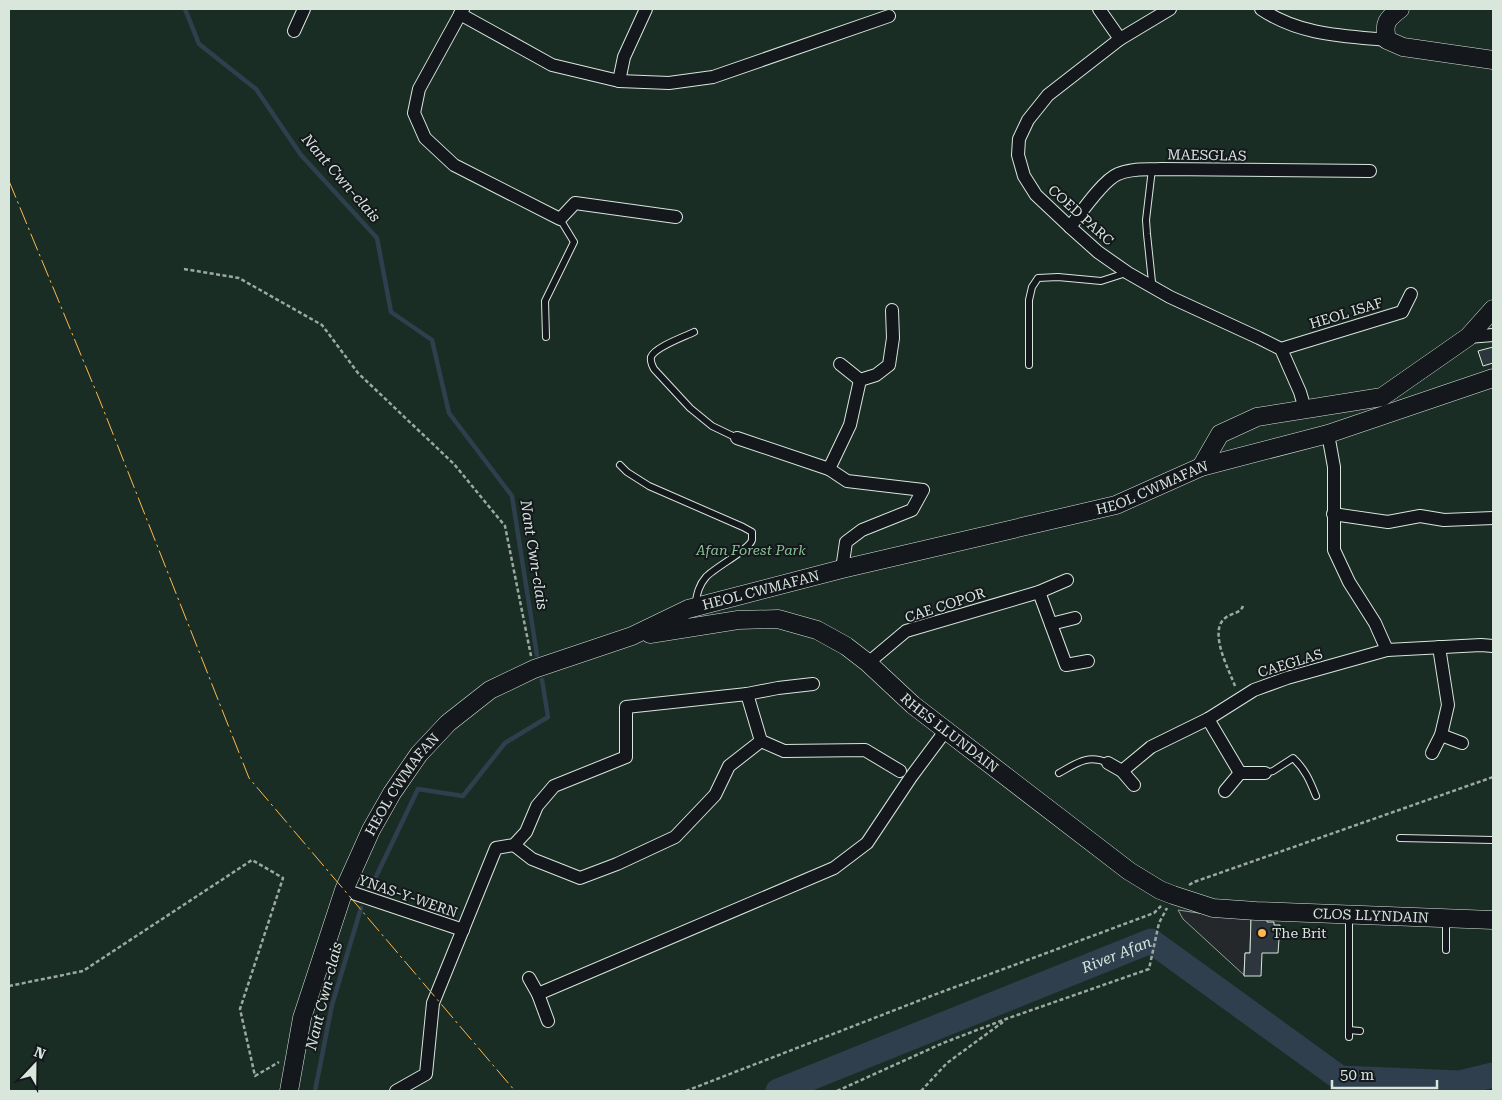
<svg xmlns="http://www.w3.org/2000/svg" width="1502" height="1100" font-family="'Roboto Serif',serif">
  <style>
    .green { fill: #1a2d24; stroke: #939e99 }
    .parking { fill: #24282b; stroke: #939e99 }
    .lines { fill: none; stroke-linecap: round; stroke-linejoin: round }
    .stream { stroke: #2f3f4d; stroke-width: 4.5 }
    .river { stroke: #2f3f4d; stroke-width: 25 }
    .building { fill: #2c363c; stroke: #d8e6dc }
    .lane-casing { stroke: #d8e6dc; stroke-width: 8 }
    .street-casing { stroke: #d8e6dc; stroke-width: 14 }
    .secondary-casing { stroke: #d8e6dc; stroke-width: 19 }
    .path { stroke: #9da8a2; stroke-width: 2.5; stroke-dasharray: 4 2.5; stroke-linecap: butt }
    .lane { stroke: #14181c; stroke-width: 6 }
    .street { stroke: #14181c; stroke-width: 12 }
    .secondary { stroke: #14181c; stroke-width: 18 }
    .power { stroke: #ffb74d; stroke-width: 1; stroke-dasharray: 18 4 2.5 4; stroke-linecap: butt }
    .poi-dot { fill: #ffb74d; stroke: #14181c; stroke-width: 2 }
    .labels { text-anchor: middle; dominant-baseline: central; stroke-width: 4; stroke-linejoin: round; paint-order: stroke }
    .street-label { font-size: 14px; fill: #d8e6dc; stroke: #14181c }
    .park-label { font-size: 14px; font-style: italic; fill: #8ac095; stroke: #14181c }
    .poi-label { font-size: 14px; fill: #d8e6dc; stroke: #14181c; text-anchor: start }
    .water-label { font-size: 15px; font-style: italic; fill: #d8e6dc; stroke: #14181c }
  </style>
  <rect width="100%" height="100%" fill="#14181c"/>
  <rect class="green" x="9" y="9" width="1484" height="1082"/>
  <polygon class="parking" points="1178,910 1212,915 1251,918 1250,953 1245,953 1244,975 1183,919"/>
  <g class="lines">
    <g class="stream">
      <polyline points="185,9 199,44 256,89 301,155 377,238 391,312 432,340 449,413 512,496 537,655"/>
      <polyline points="371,887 418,789 463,796 505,743 548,717 542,680"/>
      <polyline points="315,1091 332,1005 361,908"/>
    </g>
    <path class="river" id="s1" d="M778 1091 1151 941 1340 1078 1460 1083 1493 1075"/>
  </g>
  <g class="building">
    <polygon points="1493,347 1493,363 1483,366 1478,351"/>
    <polygon points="1251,918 1267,919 1267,922 1274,922 1274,925 1280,925 1278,953 1262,953 1261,976 1244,976 1245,953 1250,953"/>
  </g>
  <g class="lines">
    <defs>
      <g id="lane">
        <polyline points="1151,286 1152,282 1147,234 1146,220 1152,169"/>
        <path d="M694 332C684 337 655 347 651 357 650 362 652 365 654 369L690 408 712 426 737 438"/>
        <polyline points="546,337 545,301 574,242 560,219"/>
        <polyline points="1029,365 1029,300 1032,287 1038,278 1058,277 1101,281 1126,273"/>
        <path d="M620 465 627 472 649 486 743 527 752 532C752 533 752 540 752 540 749 550 715 567 706 577 698 586 697 595 695 606"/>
        <path d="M1059 773C1077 763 1088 754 1108 763"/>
        <path d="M1265 773 1273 771 1293 758C1305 769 1310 781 1316 796"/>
        <polyline points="1400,838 1493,840"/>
        <polyline points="1349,915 1349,1037"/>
        <polyline points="1446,950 1446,920"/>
        <polyline points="1349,1030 1360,1031"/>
      </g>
      <g id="street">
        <polyline points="463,9 419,89 414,113 425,138 454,165 560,219 575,203 676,217"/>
        <polyline points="1099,9 1120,39"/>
        <polyline points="1170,9 1120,39 1048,95 1028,120 1019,139 1018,155 1024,176 1036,195 1070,227 1098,252 1128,273 1170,297 1259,338 1281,349 1300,392 1305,409"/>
        <path d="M1261 9C1299 35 1343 36 1387 40"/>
        <polyline points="460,14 552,65 619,81 669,83 713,77 889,16"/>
        <polyline points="294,31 304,9"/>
        <polyline points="619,81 624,57 646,9"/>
        <path d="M1070 227C1080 214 1103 180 1118 174 1131 168 1147 170 1161 169L1370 171"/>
        <polyline points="1468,337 1493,335"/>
        <polyline points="1281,349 1402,312 1411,294"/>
        <polyline points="840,364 860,380"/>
        <polyline points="1328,434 1334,467 1334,550 1349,582 1375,623 1387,650"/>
        <polyline points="737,438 829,469"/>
        <polyline points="1333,514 1388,522 1420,516 1444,520 1493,518"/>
        <polyline points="842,569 846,542 862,530 912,510 923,490 847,481 829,469 850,425 860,380 876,375 889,365 893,338 892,310"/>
        <polyline points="1039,592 1066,665 1088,661"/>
        <polyline points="1051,624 1075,618"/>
        <polyline points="868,663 906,631 1039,592 1067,580"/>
        <polyline points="747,694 778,688 813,684"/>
        <polyline points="1208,719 1240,773"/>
        <polyline points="1441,735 1462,743"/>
        <polyline points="1432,753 1441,735 1448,705 1439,647"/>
        <polyline points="1108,763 1122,771 1134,785"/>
        <polyline points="1122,771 1151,747 1208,719 1254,690 1287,678 1387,650 1481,645 1493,646"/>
        <polyline points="1225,791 1240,773 1265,773"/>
        <polyline points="514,845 532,859 580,878 617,864 675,837 715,795 729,766 761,741"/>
        <polyline points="344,890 463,930"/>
        <polyline points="529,978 538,994 548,1021"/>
        <polyline points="538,994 834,868 867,843 911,777 946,730"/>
        <polyline points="396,1091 426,1074 433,1003 496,848 514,845 526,832 537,806 554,786 626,757 626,707 747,694 761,741 784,751 865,750 900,771"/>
      </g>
      <g id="secondary">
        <path d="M1400 9C1387 19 1383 23 1387 40L1403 47 1493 60"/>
        <polyline points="1201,467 1220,434 1257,417 1382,397 1468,337 1493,309"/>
        <path id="s2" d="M650 634 738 620 778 619 817 630 846 646 868 663 913 705 1129 871 1160 890 1173 895 1213 908 1256 911 1493 920"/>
        <path id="s3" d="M289 1091 302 1018 344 890 371 830 392 793 419 754 448 723 490 690 534 669 632 636 688 609 842 569 1116 505 1201 467 1328 434 1493 378"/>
      </g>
    </defs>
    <use href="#lane" class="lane-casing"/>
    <use href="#street" class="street-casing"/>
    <use href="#secondary" class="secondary-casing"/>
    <g class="path">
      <polyline points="184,269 239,278 322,325 358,373 454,464 505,526 531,656"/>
      <path d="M1235 686C1229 670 1209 633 1224 619 1230 613 1240 614 1243 606"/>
      <polyline points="1189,885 1194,882 1493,777"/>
      <polyline points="9,986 83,971 252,860 283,878 240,1009 255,1076 279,1062"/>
      <polyline points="686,1091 931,996 1154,913 1161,906"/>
      <polyline points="837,1091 943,1043 1006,1019 1149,969 1159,923 1167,908"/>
      <polyline points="921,1091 947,1063 1003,1022"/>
    </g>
    <use href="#lane" class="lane"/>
    <use href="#street" class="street"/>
    <use href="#secondary" class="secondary"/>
    <polyline class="power" points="9,181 100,401 249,778 515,1091"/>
  </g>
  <circle class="poi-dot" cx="1262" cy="933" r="5"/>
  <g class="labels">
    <g class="street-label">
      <text transform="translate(1207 155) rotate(1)">MAESGLAS</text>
      <text transform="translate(1081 215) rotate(42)">COED PARC</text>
      <text transform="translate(1346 313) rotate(-17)">HEOL ISAF</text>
      <text stroke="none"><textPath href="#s3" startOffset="1155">HEOL CWMAFAN</textPath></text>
      <text stroke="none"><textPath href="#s3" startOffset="750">HEOL CWMAFAN</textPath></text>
      <text transform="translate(945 605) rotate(-18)">CAE COPOR</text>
      <text transform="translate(1290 663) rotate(-17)">CAEGLAS</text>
      <text stroke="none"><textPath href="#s2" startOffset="338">RHES LLUNDAIN</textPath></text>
      <text stroke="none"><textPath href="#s3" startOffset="330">HEOL CWMAFAN</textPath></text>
      <text transform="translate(408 896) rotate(19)">YNAS-Y-WERN</text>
      <text stroke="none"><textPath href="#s2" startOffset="815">CLOS LLYNDAIN</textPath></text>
    </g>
    <g class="park-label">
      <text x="751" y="550">Afan Forest Park</text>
    </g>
    <g class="poi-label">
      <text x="1272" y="933">The Brit</text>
    </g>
    <g class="water-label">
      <text transform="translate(341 178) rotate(49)">Nant Cwn-clais</text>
      <text transform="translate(534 555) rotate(81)">Nant Cwn-clais</text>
      <text stroke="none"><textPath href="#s1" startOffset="365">River Afan</textPath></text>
      <text transform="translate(324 996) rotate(-76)">Nant Cwn-clais</text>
    </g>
  </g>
  <rect width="1502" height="1100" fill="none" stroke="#d8e6dc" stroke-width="20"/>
  <g transform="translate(35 1065) rotate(22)" stroke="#14181c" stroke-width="4" paint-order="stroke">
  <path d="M0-4L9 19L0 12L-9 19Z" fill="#d8e6dc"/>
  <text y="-8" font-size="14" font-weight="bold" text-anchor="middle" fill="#d8e6dc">N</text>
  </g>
  <path d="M1332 1080v8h105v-8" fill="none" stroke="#d8e6dc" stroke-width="2.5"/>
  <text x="1340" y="1080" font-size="15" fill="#d8e6dc" stroke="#14181c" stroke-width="4" paint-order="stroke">50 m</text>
</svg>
